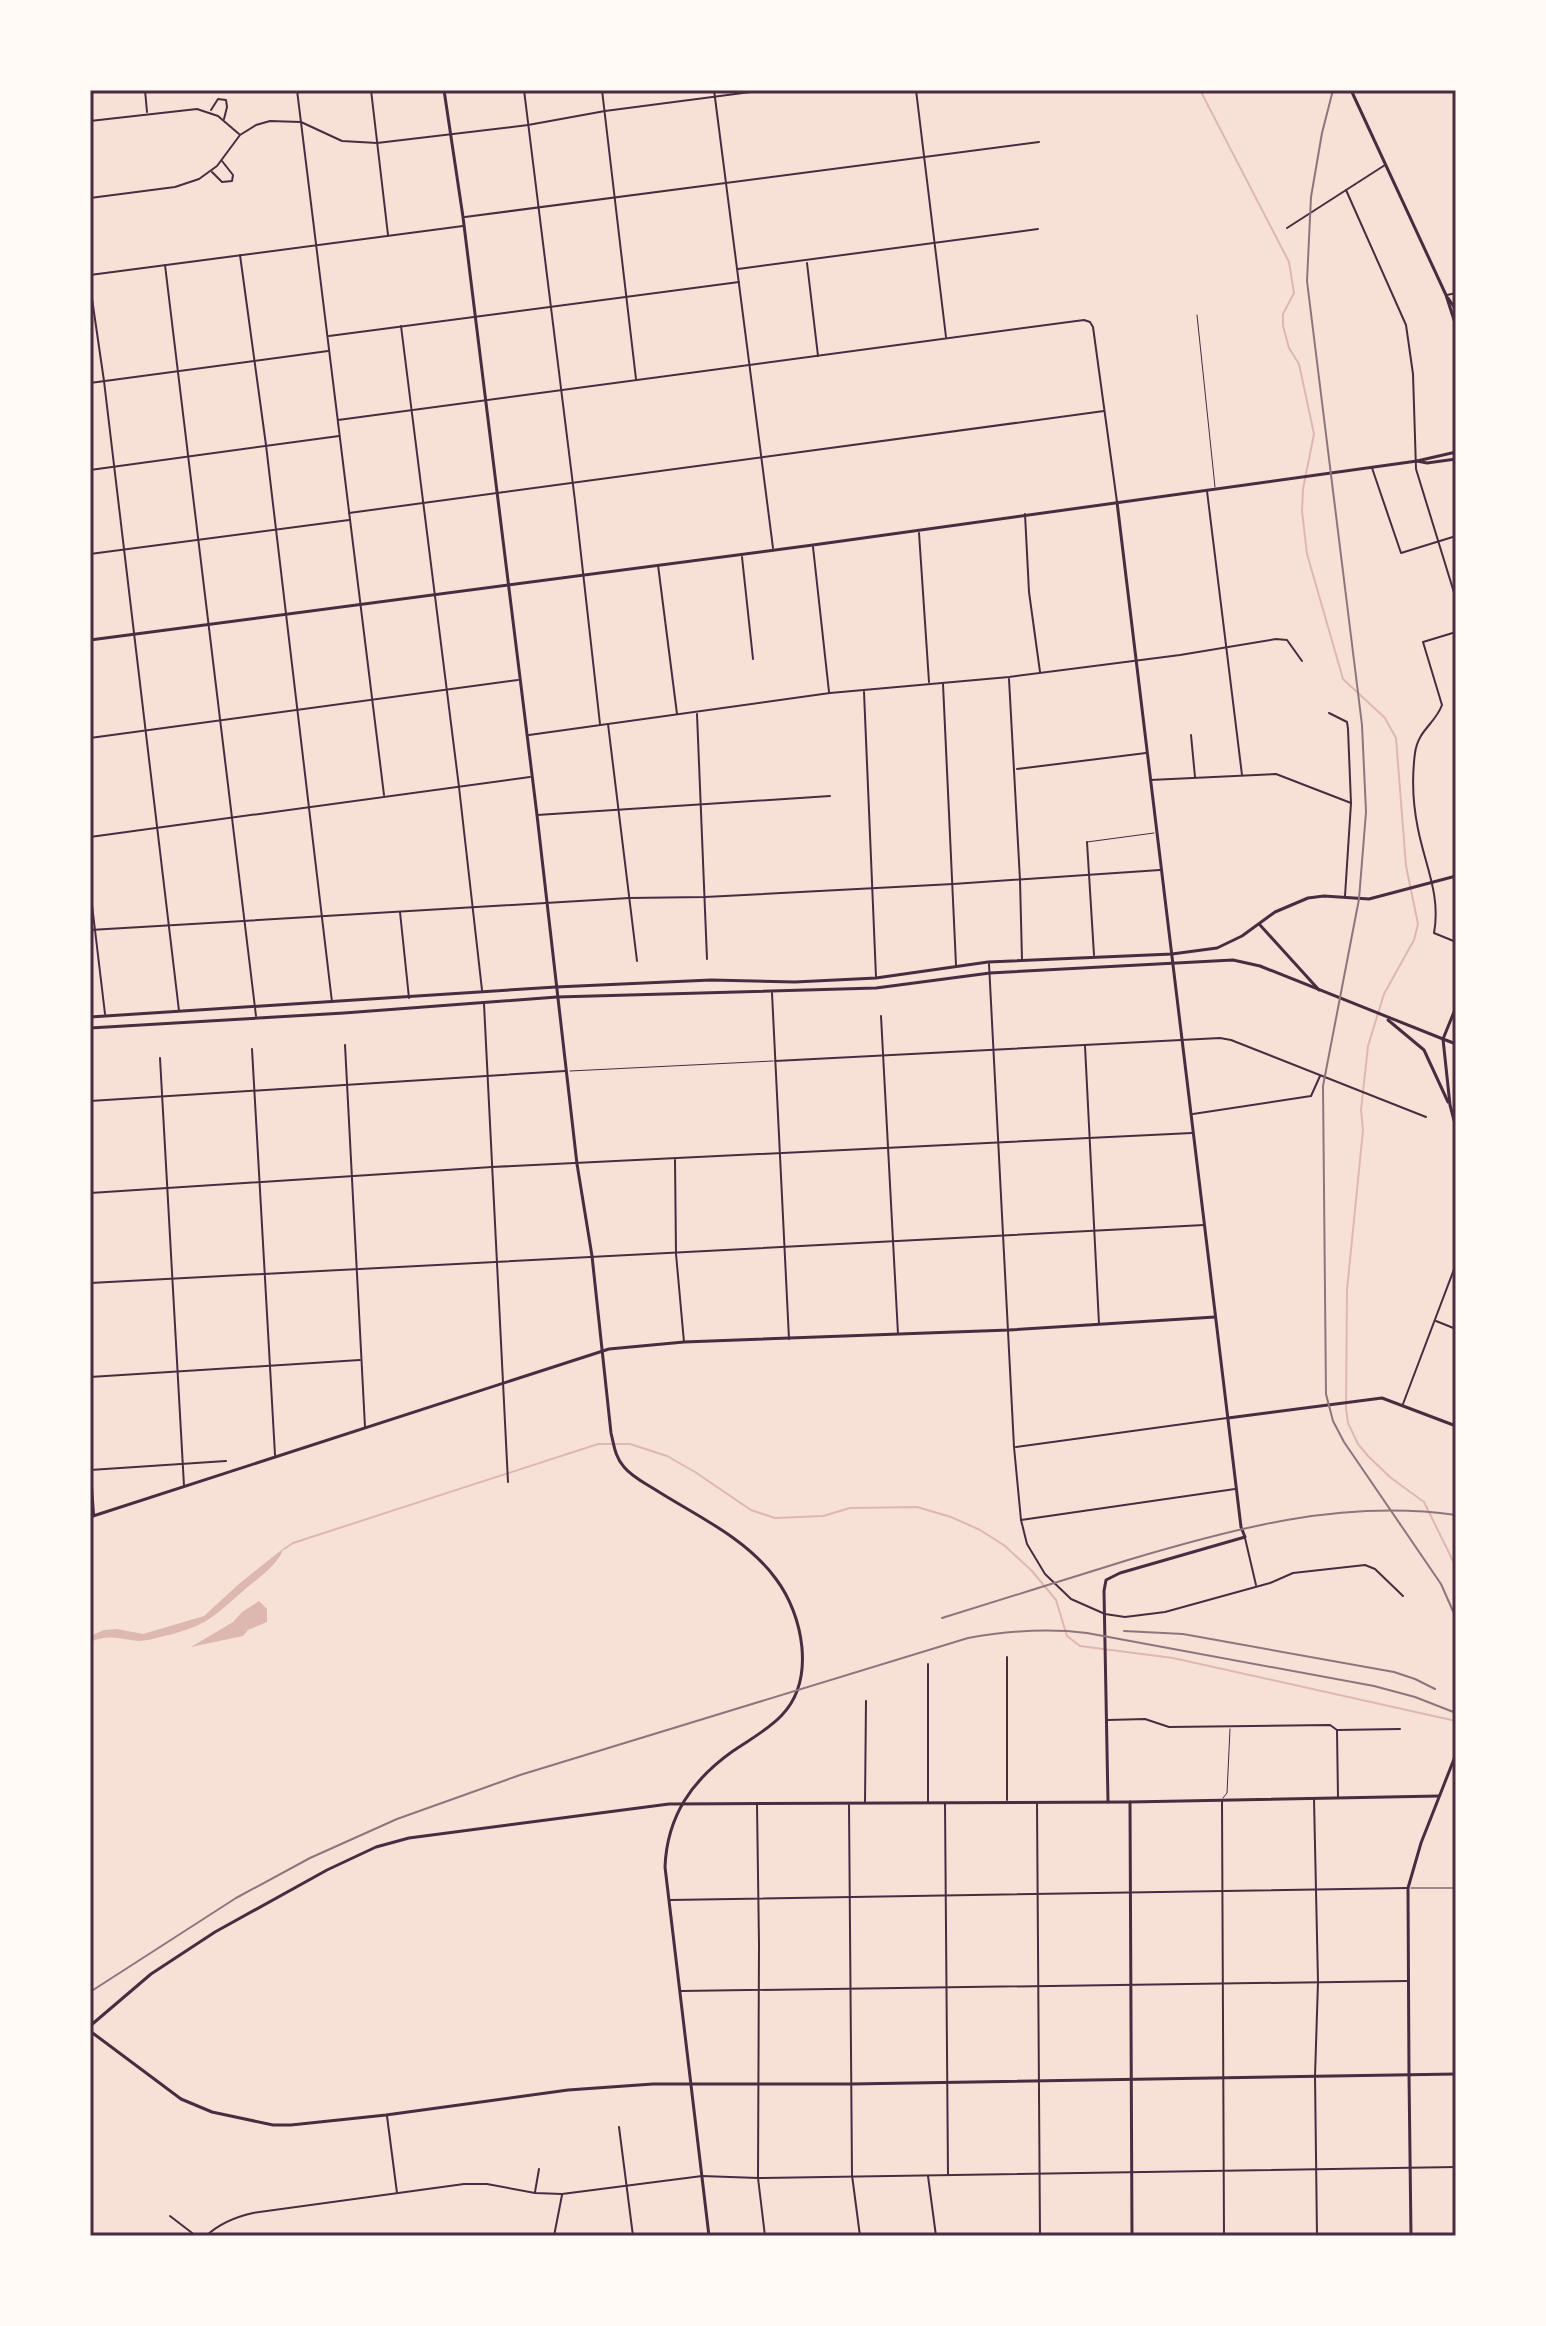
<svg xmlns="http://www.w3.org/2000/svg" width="1546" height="2326" font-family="Karla,sans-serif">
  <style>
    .water { fill: #dcb8b0 }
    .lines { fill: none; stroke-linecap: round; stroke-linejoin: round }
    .stream { stroke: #dcb8b0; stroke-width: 2 }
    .service { stroke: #4a2c40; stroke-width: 1 }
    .minor { stroke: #4a2c40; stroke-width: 2 }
    .tertiary { stroke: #4a2c40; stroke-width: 3 }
    .secondary { stroke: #4a2c40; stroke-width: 3 }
    .primary { stroke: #4a2c40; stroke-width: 3 }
    .rail { stroke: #8f747c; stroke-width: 2 }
    .neatline { fill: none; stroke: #4a2c40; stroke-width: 3 }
  </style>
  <rect width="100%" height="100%" fill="#f7e1d7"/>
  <g class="water">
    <path d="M284 1548C277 1567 256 1579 242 1592 213 1617 207 1625 169 1635 159 1637 148 1641 138 1641 117 1639 111 1634 90 1642V1636L104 1630 117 1629 143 1634 204 1616 240 1583Z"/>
    <polygon points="259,1601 267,1609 267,1622 248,1630 243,1636 191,1647 233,1622 242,1612"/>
  </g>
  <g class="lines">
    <g class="stream">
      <polyline points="1200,90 1289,262 1294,293 1283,314 1283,326 1289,348 1299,364 1314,434 1303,489 1302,511 1307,554 1343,679 1385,718 1396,738 1406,866 1418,924 1414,940 1384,994 1368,1046 1361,1110 1363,1130 1347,1290 1346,1408 1348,1423 1358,1444 1368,1456 1391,1478 1424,1502 1454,1563 1456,1573"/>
      <polyline points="284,1549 293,1543 598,1444 630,1444 667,1456 695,1472 751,1510 775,1518 823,1516 850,1508 917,1507 951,1517 980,1530 1005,1546 1032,1571 1056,1600 1067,1636 1080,1646 1173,1658 1456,1721"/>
    </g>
    <g class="service">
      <polyline points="1197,315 1215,487"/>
      <polyline points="1087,842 1154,833"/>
      <polyline points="570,1071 773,1061"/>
      <polyline points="1223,1798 1227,1793 1230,1729"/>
      <polyline points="1411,1888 1456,1888"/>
    </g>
    <g class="minor">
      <polyline points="145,90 147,112"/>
      <polyline points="297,90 384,795"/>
      <polyline points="371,90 388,235"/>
      <polyline points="524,90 575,501 600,724"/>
      <polyline points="602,90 636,379"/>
      <polyline points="714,90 773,548"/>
      <polyline points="916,90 946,337"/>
      <polyline points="211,110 218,99 226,100 227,107 224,119"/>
      <polyline points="90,121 197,109 218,116 239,134"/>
      <polyline points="212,172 222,182 232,181 233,175 222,161"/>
      <polyline points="1346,190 1406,325 1413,374 1416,469 1456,599"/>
      <polyline points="90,198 175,187 199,179 217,166 240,135 256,125 270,121 301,122 342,141 377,143 528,125 605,111 766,90"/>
      <polyline points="465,217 1039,142"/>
      <polyline points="1287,228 1385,165"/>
      <polyline points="240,255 266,445 332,1002"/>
      <polyline points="807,263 818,356"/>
      <polyline points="165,265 256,1016"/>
      <polyline points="738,269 1038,229"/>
      <polyline points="90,275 463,226"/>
      <polyline points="90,285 104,381 179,1011"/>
      <polyline points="1447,295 1456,293"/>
      <polyline points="401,326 459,787 482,990"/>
      <polyline points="329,336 739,282"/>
      <polyline points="90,383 328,351"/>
      <polyline points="338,420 1084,320 1090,322 1093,327 1117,502"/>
      <polyline points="1372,468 1401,553 1456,536"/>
      <polyline points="90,470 339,436"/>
      <polyline points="1207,491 1242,775"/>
      <polyline points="349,513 1104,411"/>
      <polyline points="1025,514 1029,592 1040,672"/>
      <polyline points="919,533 929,682"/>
      <polyline points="813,547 829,692"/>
      <polyline points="90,554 349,520"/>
      <polyline points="742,557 753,659"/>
      <polyline points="658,565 677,714"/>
      <path d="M1456 632 1423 642 1442 705C1435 724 1418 730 1415 753 1412 776 1413 805 1418 829 1425 865 1441 895 1434 933L1456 942"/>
      <polyline points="1009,679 1020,880 1022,960"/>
      <polyline points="943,684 956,965"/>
      <polyline points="864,692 876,977"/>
      <polyline points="1329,713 1347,722 1348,729 1351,803 1345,896"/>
      <polyline points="697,714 707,959"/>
      <polyline points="608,724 637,961"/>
      <polyline points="529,735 830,693 1009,677 1180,655 1276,639 1287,640 1302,661"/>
      <polyline points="1191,735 1195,777"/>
      <polyline points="90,738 518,680"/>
      <polyline points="1017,769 1146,753"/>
      <polyline points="1150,780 1276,774 1351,803"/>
      <polyline points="537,815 830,796"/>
      <polyline points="90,837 530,777"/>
      <polyline points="1087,842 1094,955"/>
      <polyline points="90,888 105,1014"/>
      <polyline points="400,912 409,998"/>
      <polyline points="90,930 629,898 705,897 953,884 1160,870"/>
      <polyline points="989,964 1014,1447 1021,1520 1027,1544 1045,1574 1071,1599 1105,1614 1125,1617 1165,1612 1270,1583 1293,1573 1365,1565 1375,1569 1403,1596"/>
      <polyline points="772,993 789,1339"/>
      <polyline points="484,1004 508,1482"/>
      <polyline points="881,1016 898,1334"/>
      <polyline points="345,1045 365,1427"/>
      <polyline points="1085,1046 1099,1324"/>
      <polyline points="252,1049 275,1455"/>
      <polyline points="160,1058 184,1486"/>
      <polyline points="775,1061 1220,1038 1231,1040 1426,1117"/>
      <polyline points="90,1101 565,1071"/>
      <polyline points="1193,1114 1311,1096 1320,1076"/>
      <polyline points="675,1160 676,1254 684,1342"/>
      <polyline points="90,1193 492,1167 1192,1133"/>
      <polyline points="90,1283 1204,1225"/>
      <polyline points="1436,1321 1456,1329"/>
      <polyline points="90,1377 360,1360"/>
      <polyline points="1403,1404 1456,1264"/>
      <polyline points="1016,1447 1227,1418"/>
      <polyline points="90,1459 94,1514"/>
      <polyline points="90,1470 226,1461"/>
      <polyline points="1021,1520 1235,1489"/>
      <polyline points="1245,1538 1256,1585"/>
      <polyline points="928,1664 928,1803"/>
      <polyline points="1108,1720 1145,1719 1169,1727 1330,1725 1337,1730 1400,1729"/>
      <polyline points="1337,1731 1338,1797"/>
      <polyline points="1314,1799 1318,1982 1315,2076 1317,2236"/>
      <polyline points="1007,1800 1007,1657"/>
      <polyline points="1222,1801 1224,2236"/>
      <polyline points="865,1803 866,1701"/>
      <polyline points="1037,1803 1040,2236"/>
      <polyline points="945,1804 948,2174"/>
      <polyline points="757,1805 759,1944 758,2178 765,2236"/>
      <polyline points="849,1805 852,2175 860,2236"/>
      <polyline points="670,1900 1407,1888"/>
      <polyline points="681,1991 1407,1981"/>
      <polyline points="387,2116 397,2193"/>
      <polyline points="619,2127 633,2236"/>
      <polyline points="928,2176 936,2236"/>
      <polyline points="535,2192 539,2169"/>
      <polyline points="170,2216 196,2236"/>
      <path d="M206 2236C220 2223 235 2217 253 2213L464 2184H487L535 2193 562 2194 702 2176 758 2178 1456 2167"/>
      <polyline points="554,2236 562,2195"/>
    </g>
    <g class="tertiary">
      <polyline points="1228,1418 1382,1398 1456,1426"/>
      <polyline points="90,1517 609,1349 684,1342 1009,1330 1215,1317"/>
      <polyline points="1108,1802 1104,1591 1106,1580 1120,1573 1245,1537 1241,1527 1117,502"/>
      <polyline points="1130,1802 1132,2236"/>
      <polyline points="90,2026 151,1974 215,1932 327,1870 376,1847 409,1838 669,1804 1130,1802 1439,1796"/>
      <polyline points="1409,2075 1411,2236"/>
    </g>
    <g class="secondary">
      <path d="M444 90 463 217 537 815 577 1164 592 1256 611 1433C614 1445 615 1457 624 1467 633 1478 647 1484 659 1492 699 1517 747 1539 776 1579 803 1615 816 1679 782 1715 768 1730 749 1740 733 1751 692 1780 667 1816 665 1867L709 2236"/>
      <polyline points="1417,461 1427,463 1456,459"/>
      <polyline points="90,640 813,545 1417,461 1456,452"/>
      <polyline points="1443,1039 1456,1044"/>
      <polyline points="90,2031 181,2099 212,2112 273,2125 291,2125 386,2115 568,2090 653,2084 851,2084 1456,2074"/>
      <polyline points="1409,2075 1408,1888 1421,1843 1456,1754"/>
    </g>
    <g class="primary">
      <polyline points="1351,90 1446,295 1456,326"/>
      <polyline points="1448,298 1456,310"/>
      <polyline points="1260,925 1319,990"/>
      <polyline points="1456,1007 1443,1039 1450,1105 1456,1128"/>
      <polyline points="90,1017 556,987 711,980 795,982 876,978 988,962 1172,954 1217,948 1242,936 1275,912 1308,898 1324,896 1369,899 1456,876"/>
      <polyline points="1388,1020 1424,1050 1448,1102"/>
      <polyline points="90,1028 344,1013 557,997 876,988 990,973 1233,960 1260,966 1443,1039"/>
    </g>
    <g class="rail">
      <polyline points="1333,90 1322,133 1311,197 1307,281 1362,725 1366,812 1359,899 1323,1086 1326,1394 1333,1421 1344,1442 1441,1584 1456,1618"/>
      <path d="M942 1618C1004 1599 1066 1579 1128 1560 1235 1528 1343 1499 1456 1515"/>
      <polyline points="1124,1631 1183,1634 1394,1672 1415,1679 1435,1689"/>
      <path d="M90 1992 236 1898 310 1858 397 1819 520 1775 968 1638C1007 1631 1047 1628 1087 1633L1374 1686 1415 1697 1456 1713"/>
    </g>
  </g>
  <rect width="1546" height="2326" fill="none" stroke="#fffaf5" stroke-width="184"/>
  <rect x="92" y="92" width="1362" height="2142" class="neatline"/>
</svg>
